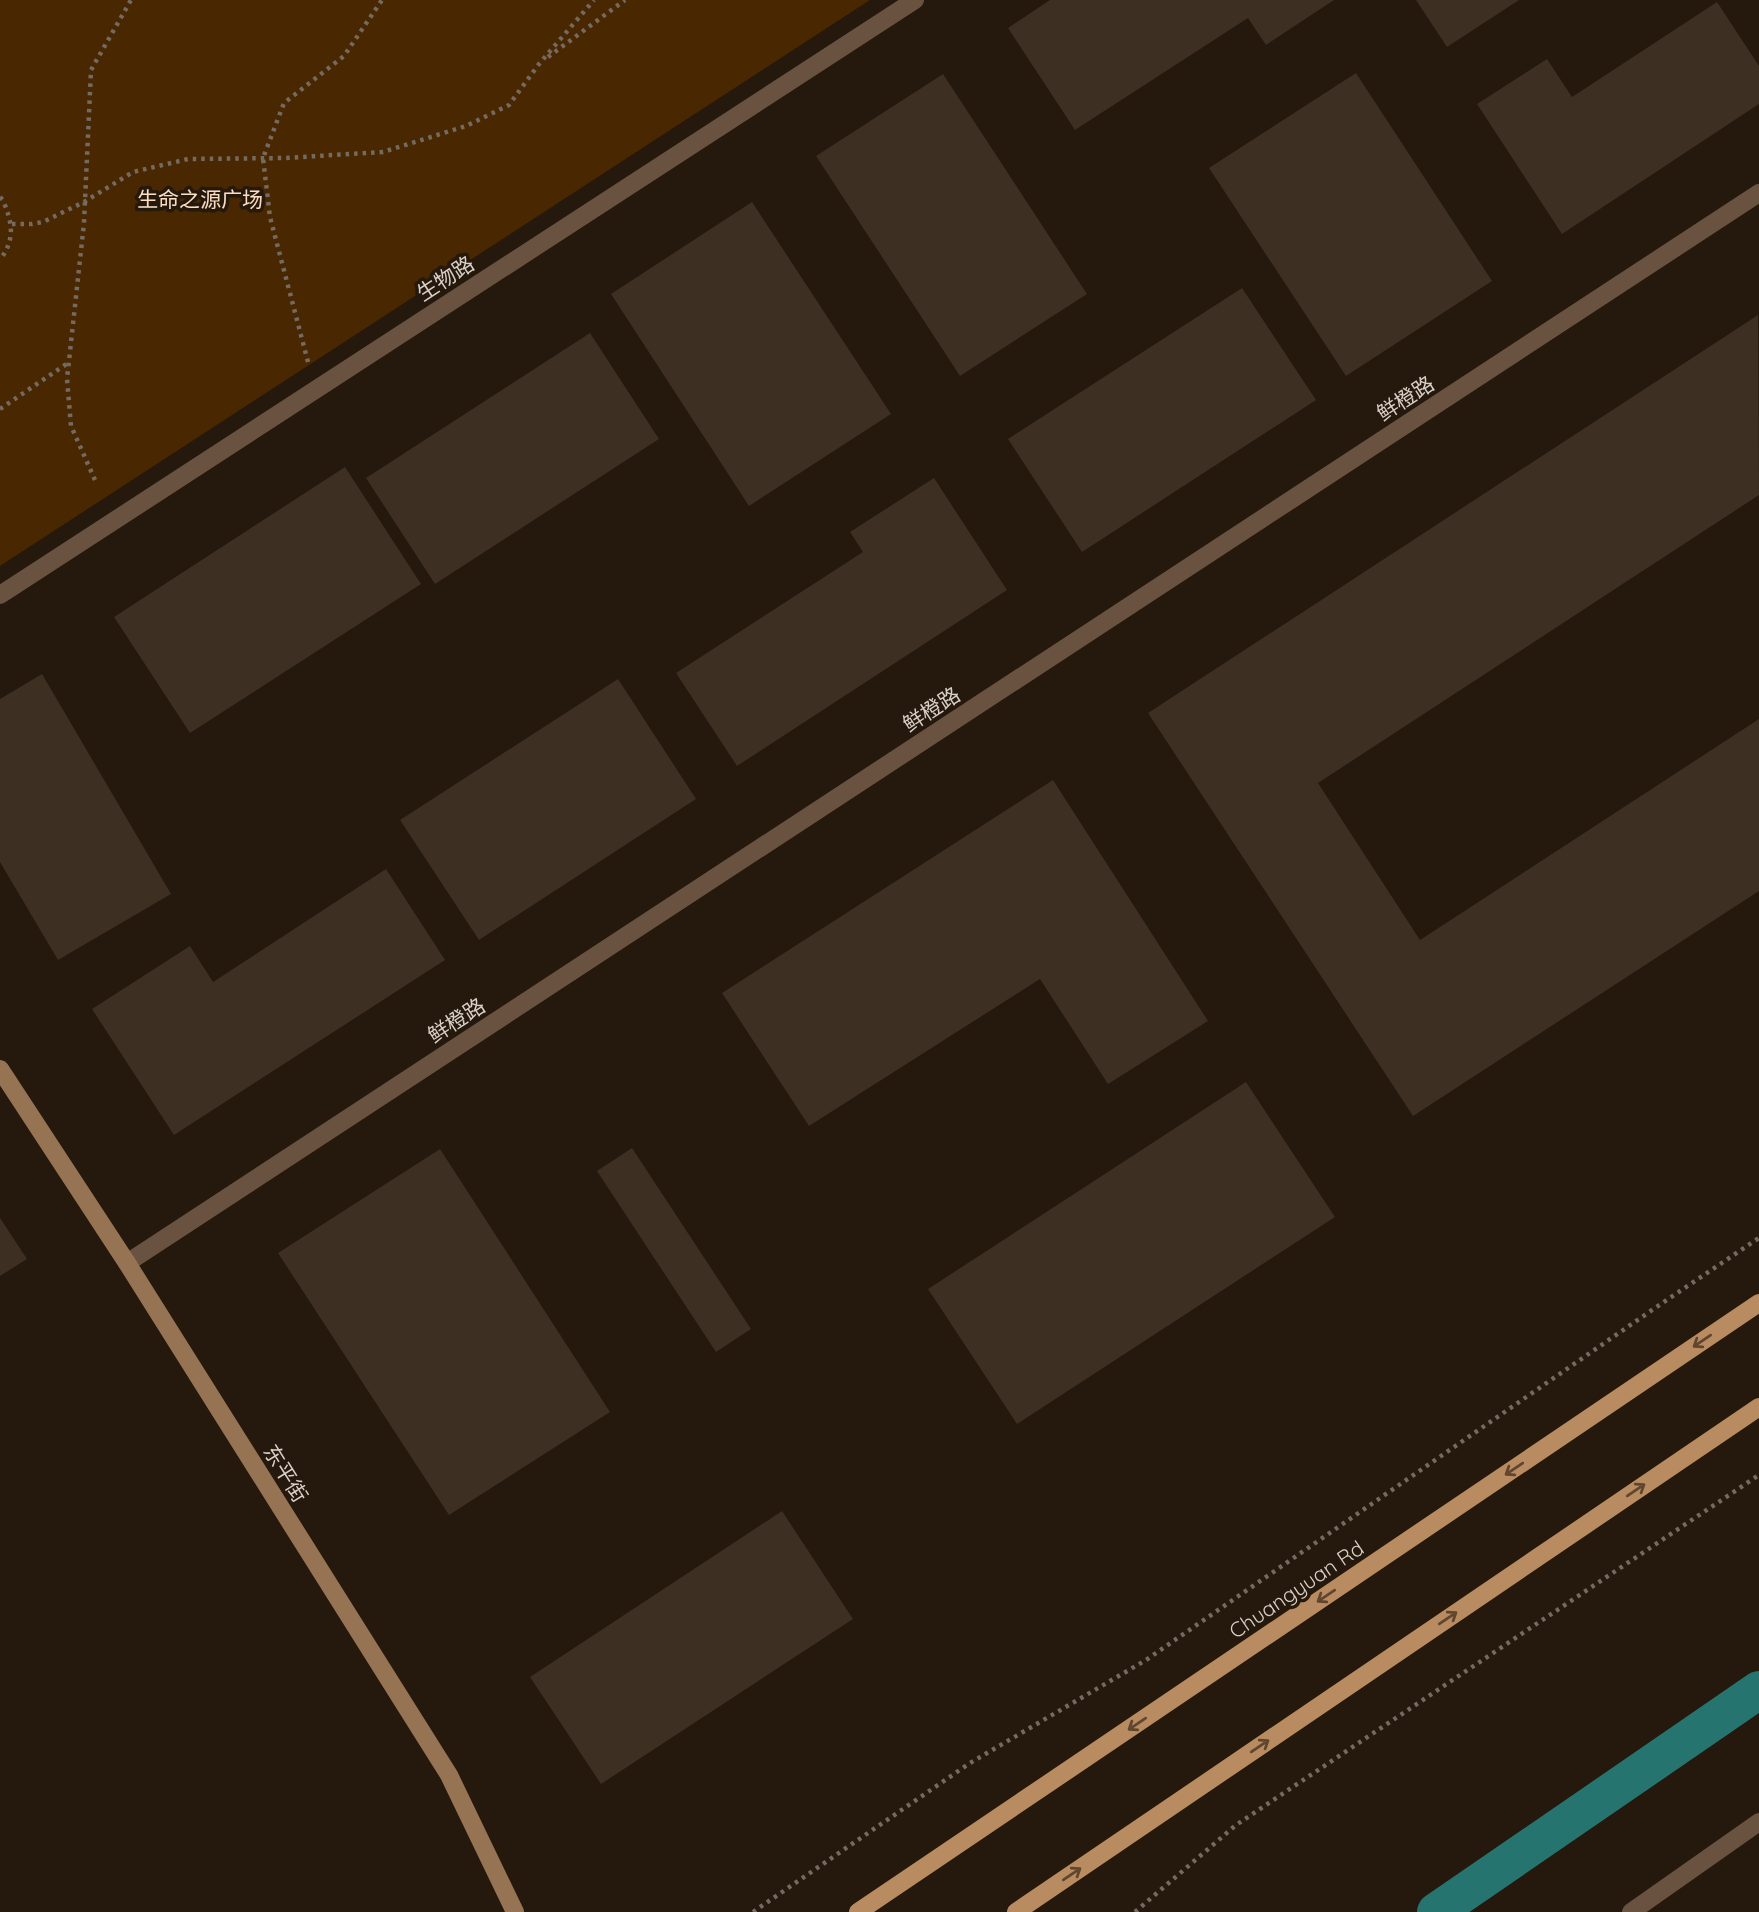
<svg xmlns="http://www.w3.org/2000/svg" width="1759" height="1912" font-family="Quicksand,'Noto Sans SC',sans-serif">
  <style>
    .green { fill: #482701 }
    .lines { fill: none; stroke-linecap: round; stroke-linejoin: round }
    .canal { stroke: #26746f; stroke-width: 38 }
    .building { fill: #3d2f22 }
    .path { stroke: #756a60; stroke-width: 4.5; stroke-dasharray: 3.5 5; stroke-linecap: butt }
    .street { stroke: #695340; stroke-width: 18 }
    .secondary { stroke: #967353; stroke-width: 18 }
    .primary { stroke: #b98b61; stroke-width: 18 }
    .oneway { stroke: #60462e }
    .labels { text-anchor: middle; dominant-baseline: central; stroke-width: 7; stroke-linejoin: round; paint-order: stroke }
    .park-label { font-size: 21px; fill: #fcddc2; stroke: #25180c }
    .street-label { font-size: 21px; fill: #d9d0c8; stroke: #25180c }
  </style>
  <rect width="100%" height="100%" fill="#25180c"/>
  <polygon class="green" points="0,0 870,0 0,566"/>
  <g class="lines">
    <polyline class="canal" points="1436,1912 1759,1690"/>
  </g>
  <g class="building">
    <polygon points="1050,0 1334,0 1266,45 1248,18 1075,130 1008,28"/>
    <polygon points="1416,0 1519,0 1447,47"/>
    <polygon points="1717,2 1759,66 1759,104 1562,234 1477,104 1547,59 1572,97"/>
    <polygon points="1356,73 1492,281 1346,376 1209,168"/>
    <polygon points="943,74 1087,294 960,376 816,156"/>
    <polygon points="752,202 891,414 749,506 611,294"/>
    <polygon points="1242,288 1316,400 1082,552 1008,439"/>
    <polygon points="1758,315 1759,495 1318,783 1420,940 1759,719 1759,891 1413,1116 1148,713"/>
    <polygon points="590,333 659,439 435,584 366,478"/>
    <polygon points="345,467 421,584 190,733 114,617"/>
    <polygon points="934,478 1007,590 737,766 676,673 863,552 850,532"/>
    <polygon points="42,674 171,894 58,960 0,862 0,699"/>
    <polygon points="618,679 696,799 479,940 400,820"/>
    <polygon points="1053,780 1208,1021 1108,1084 1040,979 809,1126 722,993"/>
    <polygon points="386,869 445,960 174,1135 92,1009 190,946 213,982"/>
    <polygon points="1246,1082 1335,1217 1017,1424 928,1289"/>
    <polygon points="632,1148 751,1329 716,1352 597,1171"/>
    <polygon points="440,1149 610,1412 449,1515 278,1253"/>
    <polygon points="0,1218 27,1259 0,1276"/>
    <polygon points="782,1511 853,1619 601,1784 530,1677"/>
  </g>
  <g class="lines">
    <g class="path">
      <polyline points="548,57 625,0"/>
      <path d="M0 197 3 200C12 223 16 238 0 260"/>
      <polyline points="12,224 32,224 43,222 84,202 133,172 188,159 285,158 383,152 466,126 509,105 539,64 594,0"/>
      <polyline points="308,362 270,217 263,158 284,103 344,56 382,0"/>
      <polyline points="0,409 68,363"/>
      <polyline points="95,480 71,426 67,379 84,223 91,70 131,0"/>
      <polyline points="753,1912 970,1763 1146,1660 1655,1308 1759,1238"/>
      <polyline points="1135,1912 1236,1825 1759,1475"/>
    </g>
    <g class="street">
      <polyline points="0,595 915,0"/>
      <polyline points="127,1263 1759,193"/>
      <polyline points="1631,1912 1759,1822"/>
    </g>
    <polyline class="secondary" points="0,1069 127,1263 449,1775 515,1912"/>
    <g class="primary">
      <polyline points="858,1912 1759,1303"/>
      <polyline points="1016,1912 1759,1407"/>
    </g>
  </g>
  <defs><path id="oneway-shaft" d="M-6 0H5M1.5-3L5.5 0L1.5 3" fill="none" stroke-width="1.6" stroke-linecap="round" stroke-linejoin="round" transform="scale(1.75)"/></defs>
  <g class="oneway">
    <use href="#oneway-shaft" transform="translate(1702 1341) rotate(146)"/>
    <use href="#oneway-shaft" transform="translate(1514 1469) rotate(146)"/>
    <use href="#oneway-shaft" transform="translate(1636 1490) rotate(-34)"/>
    <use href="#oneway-shaft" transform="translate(1326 1596) rotate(146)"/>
    <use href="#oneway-shaft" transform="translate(1448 1618) rotate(-34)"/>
    <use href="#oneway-shaft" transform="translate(1137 1724) rotate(146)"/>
    <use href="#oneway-shaft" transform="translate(1260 1746) rotate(-34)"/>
    <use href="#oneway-shaft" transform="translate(1072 1874) rotate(-34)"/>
  </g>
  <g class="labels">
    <g class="park-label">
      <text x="200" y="199">生命之源广场</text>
    </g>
    <g class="street-label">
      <text transform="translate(445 278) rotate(-33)">生物路</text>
      <text transform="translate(1405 398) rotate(-33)">鲜橙路</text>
      <text transform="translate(931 709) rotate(-33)">鲜橙路</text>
      <text transform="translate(456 1020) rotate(-33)">鲜橙路</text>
      <text transform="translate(286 1473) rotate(58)">东平街</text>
      <text transform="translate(1296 1589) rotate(-34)">Chuangyuan Rd</text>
    </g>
  </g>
</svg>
